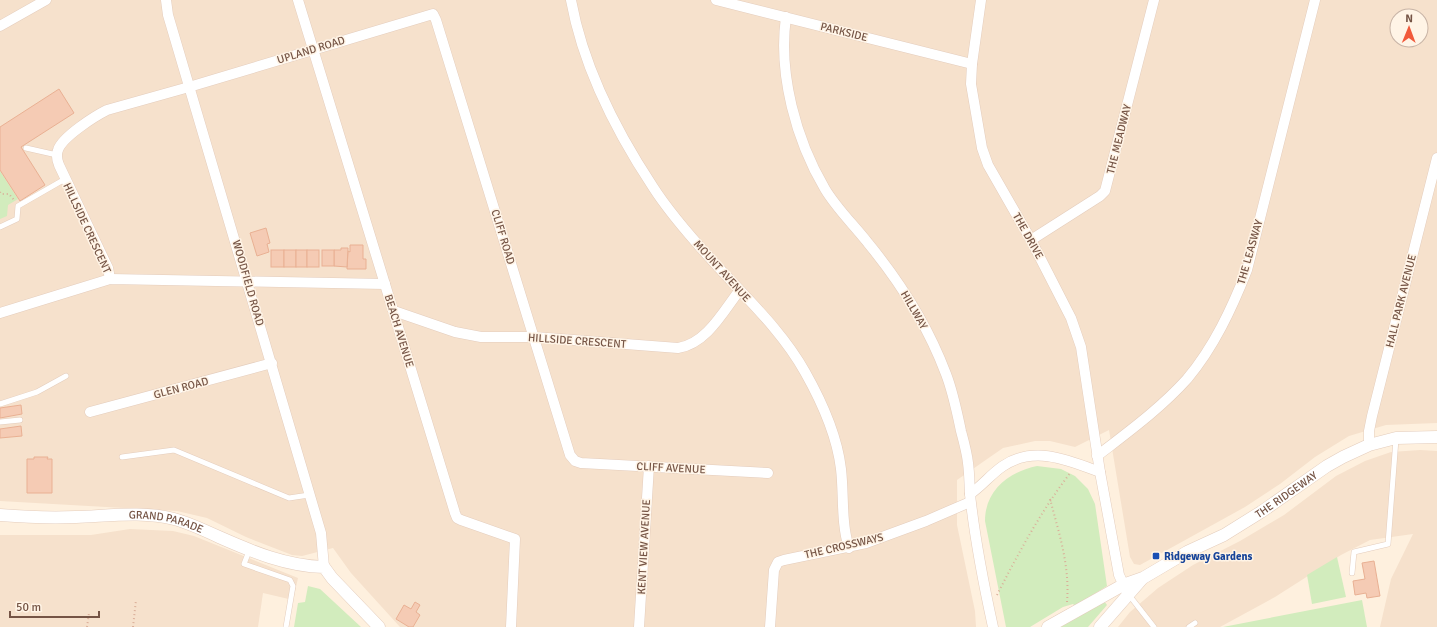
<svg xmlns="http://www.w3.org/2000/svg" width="1437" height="627" font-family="Signika,sans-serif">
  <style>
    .residential { fill: #f6e1cc; fill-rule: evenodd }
    .green { fill: #d2ecbd }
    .building { fill: #f5cbb4; stroke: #e9b093 }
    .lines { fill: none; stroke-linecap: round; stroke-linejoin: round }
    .service-casing { stroke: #e4cdbd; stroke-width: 6 }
    .minor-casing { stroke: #e4cdbd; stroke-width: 11 }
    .tertiary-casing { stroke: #e4cdbd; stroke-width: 13 }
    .path { stroke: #daae98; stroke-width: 2; stroke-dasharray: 1 3; stroke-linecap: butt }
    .service { stroke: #fff; stroke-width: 5 }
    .minor { stroke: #fff; stroke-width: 10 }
    .tertiary { stroke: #fff; stroke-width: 12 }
    .transit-dot { fill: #1a4fb4; stroke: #fff4e6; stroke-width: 1.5 }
    .labels { text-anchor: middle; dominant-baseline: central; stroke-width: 3; stroke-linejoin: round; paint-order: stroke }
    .street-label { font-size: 11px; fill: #755445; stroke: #fff4e6 }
    .transit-label { font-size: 11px; font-weight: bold; fill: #164399; stroke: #fff4e6; text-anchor: start }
  </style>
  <rect width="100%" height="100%" fill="#fef0de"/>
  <g class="residential">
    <path d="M0 0H1437V423L1386 425 1349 436 1315 457 1280 484 1245 507 1140 565 1134 564 1130 557 1109 430 1075 447 1050 441H1035L1003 448 957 480V525L975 611 976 627H400L351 573 333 548 302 556 292 555 246 537 207 518 177 511 0 501ZM1397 16H1421V40H1397Z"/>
    <polygon points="1420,450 1437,451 1437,627 1380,627 1391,579 1413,534 1370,540 1341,555 1275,597 1220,627 1118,627 1130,612 1158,588 1193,565 1240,541 1284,515 1336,476 1365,461 1391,452"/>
    <polygon points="130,529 173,531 194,536 298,578 293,600 263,593 258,627 0,627 0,535 91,535"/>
  </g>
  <g class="green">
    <polygon points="0,171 18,199 8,205 7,216 0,219"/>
    <path d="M1037 466 1061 469 1075 476 1088 489 1095 504 1107 586 1075 606 1073 604 1063 607 1030 627H1006L985 521C985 490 1009 472 1037 466Z"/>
    <polygon points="1337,557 1346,597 1312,604 1307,575"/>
    <polygon points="308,586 320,589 361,627 294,627 298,603 305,602"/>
    <polygon points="1362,600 1367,627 1223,627"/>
    <polygon points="1104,601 1107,605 1088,627 1058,627"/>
  </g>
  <g class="building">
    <polygon points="59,89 74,113 21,147 45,185 20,201 0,170 0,127"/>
    <polygon points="266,228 270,243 267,244 269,252 257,256 250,233"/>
    <polygon points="350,245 363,245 363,259 366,259 366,269 347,269 348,251 350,252"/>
    <polygon points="341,248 348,248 347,267 334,266 334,250 341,250"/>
    <rect x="271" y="250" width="13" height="17"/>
    <rect x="284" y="250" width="12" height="17"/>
    <rect x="296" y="250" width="11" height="17"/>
    <rect x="307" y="250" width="12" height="17"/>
    <rect x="322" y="250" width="12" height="16"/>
    <polygon points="21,405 22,414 0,418 0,408"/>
    <polygon points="21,426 22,436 0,438 0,429"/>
    <polygon points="34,457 48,457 47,459 52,459 52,493 27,493 27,459 34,459"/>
    <polygon points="1374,561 1380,596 1367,598 1366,593 1355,595 1353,581 1365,579 1362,563"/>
    <polygon points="415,602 420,605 416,612 420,615 413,627 409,627 396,619 404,605 411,609"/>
  </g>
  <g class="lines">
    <defs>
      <g id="service">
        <polyline points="26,148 57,155"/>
        <polyline points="0,227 17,219 18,206 65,179"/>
        <polyline points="0,404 37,392 66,376"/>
        <polyline points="0,422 20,420"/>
        <polyline points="122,457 174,450 289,498 309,495"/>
        <polyline points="249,551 244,564 290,580 293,586 286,627"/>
        <polyline points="1352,573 1354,552 1388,544 1396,439"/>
        <polyline points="1129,595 1154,627"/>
        <polyline points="1189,627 1195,623"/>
      </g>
      <g id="minor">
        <polyline points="166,0 168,15 321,533 324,567"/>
        <polyline points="298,0 455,513 457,518 461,520 515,539 511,627"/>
        <path d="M571 0C583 66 616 131 653 187 669 212 690 236 710 258 743 295 781 329 805 372 822 402 837 435 841 469 844 495 841 523 849 548"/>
        <polyline points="716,0 972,64"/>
        <polyline points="981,0 972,64 971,84 982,148 988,165 1031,240 1071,318 1081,347 1100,472"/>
        <path d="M786 17C778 74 796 140 825 189 837 209 854 225 868 243 900 282 928 326 946 374 953 392 957 412 961 431 964 442 967 453 968 463 970 477 969 490 971 503 976 545 984 586 993 627"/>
        <polyline points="0,26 46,0"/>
        <polyline points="1031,240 1100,196 1105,191 1154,0"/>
        <path d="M110 279 108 268 59 165C57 160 56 155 58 150 62 137 95 116 107 110L189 87 433 14 436 20 570 455 575 461 581 463 768 473"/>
        <path d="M394 311 455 332 481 337H534L678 348C706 344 723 312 739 291"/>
        <polyline points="0,313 110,279 385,284"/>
        <polyline points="90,412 272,363"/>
        <polyline points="1369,445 1369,431 1372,416 1437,158"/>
        <path d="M1097 456C1128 432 1161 408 1187 379 1214 347 1232 308 1247 270L1315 0"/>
        <path d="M970 494C982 486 991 474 1003 466 1034 445 1068 460 1100 472L1119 575 1127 592"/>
        <polyline points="639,627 649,466"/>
        <polyline points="770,627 774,570 778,562 784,560 866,543 926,521 970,502"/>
      </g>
      <g id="tertiary">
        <path id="s1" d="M0 515C25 517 51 518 76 517 108 516 143 511 174 519 189 523 204 530 219 537 253 552 286 566 324 567L332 578 379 627"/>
        <path id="s2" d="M1048 627 1123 585 1143 578 1187 552 1224 535 1261 512 1327 466 1343 457 1369 445 1396 438 1437 437"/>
        <polyline points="1100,627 1141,580"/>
      </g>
    </defs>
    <use href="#service" class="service-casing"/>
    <use href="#minor" class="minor-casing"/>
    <use href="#tertiary" class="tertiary-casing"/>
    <g class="path">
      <polyline points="0,192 1,194 9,194 14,200"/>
      <path d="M1050 499C1059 533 1070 566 1067 602"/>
      <path d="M997 595C1019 552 1041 511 1071 472"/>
      <polyline points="87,627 89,613"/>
      <polyline points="133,627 136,600"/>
    </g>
    <use href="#service" class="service"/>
    <use href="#minor" class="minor"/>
    <use href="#tertiary" class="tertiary"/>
  </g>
  <rect class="transit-dot" x="1152" y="552" width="8" height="8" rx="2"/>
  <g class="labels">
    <g class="street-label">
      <text transform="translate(844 32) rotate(14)">PARKSIDE</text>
      <text transform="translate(311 50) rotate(-17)">UPLAND ROAD</text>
      <text transform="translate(1119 139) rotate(-76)">THE MEADWAY</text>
      <text transform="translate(87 228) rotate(65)">HILLSIDE CRESCENT</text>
      <text transform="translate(1028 236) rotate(61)">THE DRIVE</text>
      <text transform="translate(503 237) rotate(73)">CLIFF ROAD</text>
      <text transform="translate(1250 252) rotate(-74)">THE LEASWAY</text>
      <text transform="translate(722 271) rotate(48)">MOUNT AVENUE</text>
      <text transform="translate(248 283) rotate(74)">WOODFIELD ROAD</text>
      <text transform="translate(1401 301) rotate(-76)">HALL PARK AVENUE</text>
      <text transform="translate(914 310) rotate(60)">HILLWAY</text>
      <text transform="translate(399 331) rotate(73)">BEACH AVENUE</text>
      <text transform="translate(577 341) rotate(4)">HILLSIDE CRESCENT</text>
      <text transform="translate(181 388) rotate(-15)">GLEN ROAD</text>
      <text transform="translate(671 468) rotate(3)">CLIFF AVENUE</text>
      <text stroke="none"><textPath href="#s2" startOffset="273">THE RIDGEWAY</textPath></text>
      <text stroke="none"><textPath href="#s1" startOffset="167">GRAND PARADE</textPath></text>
      <text transform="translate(844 546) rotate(-13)">THE CROSSWAYS</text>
      <text transform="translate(644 547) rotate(-87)">KENT VIEW AVENUE</text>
    </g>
    <g class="transit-label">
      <text x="1164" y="556">Ridgeway Gardens</text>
    </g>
  </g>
  <g transform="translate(1409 28) rotate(1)"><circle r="19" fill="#fff4e6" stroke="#c8b4a6"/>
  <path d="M0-3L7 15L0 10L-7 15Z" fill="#f1593a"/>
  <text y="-6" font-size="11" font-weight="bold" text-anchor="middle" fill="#755445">N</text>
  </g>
  <path d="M10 611v6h89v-6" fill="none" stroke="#755445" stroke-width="2"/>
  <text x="16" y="611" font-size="12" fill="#755445" stroke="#fff4e6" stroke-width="3" paint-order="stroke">50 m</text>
</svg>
